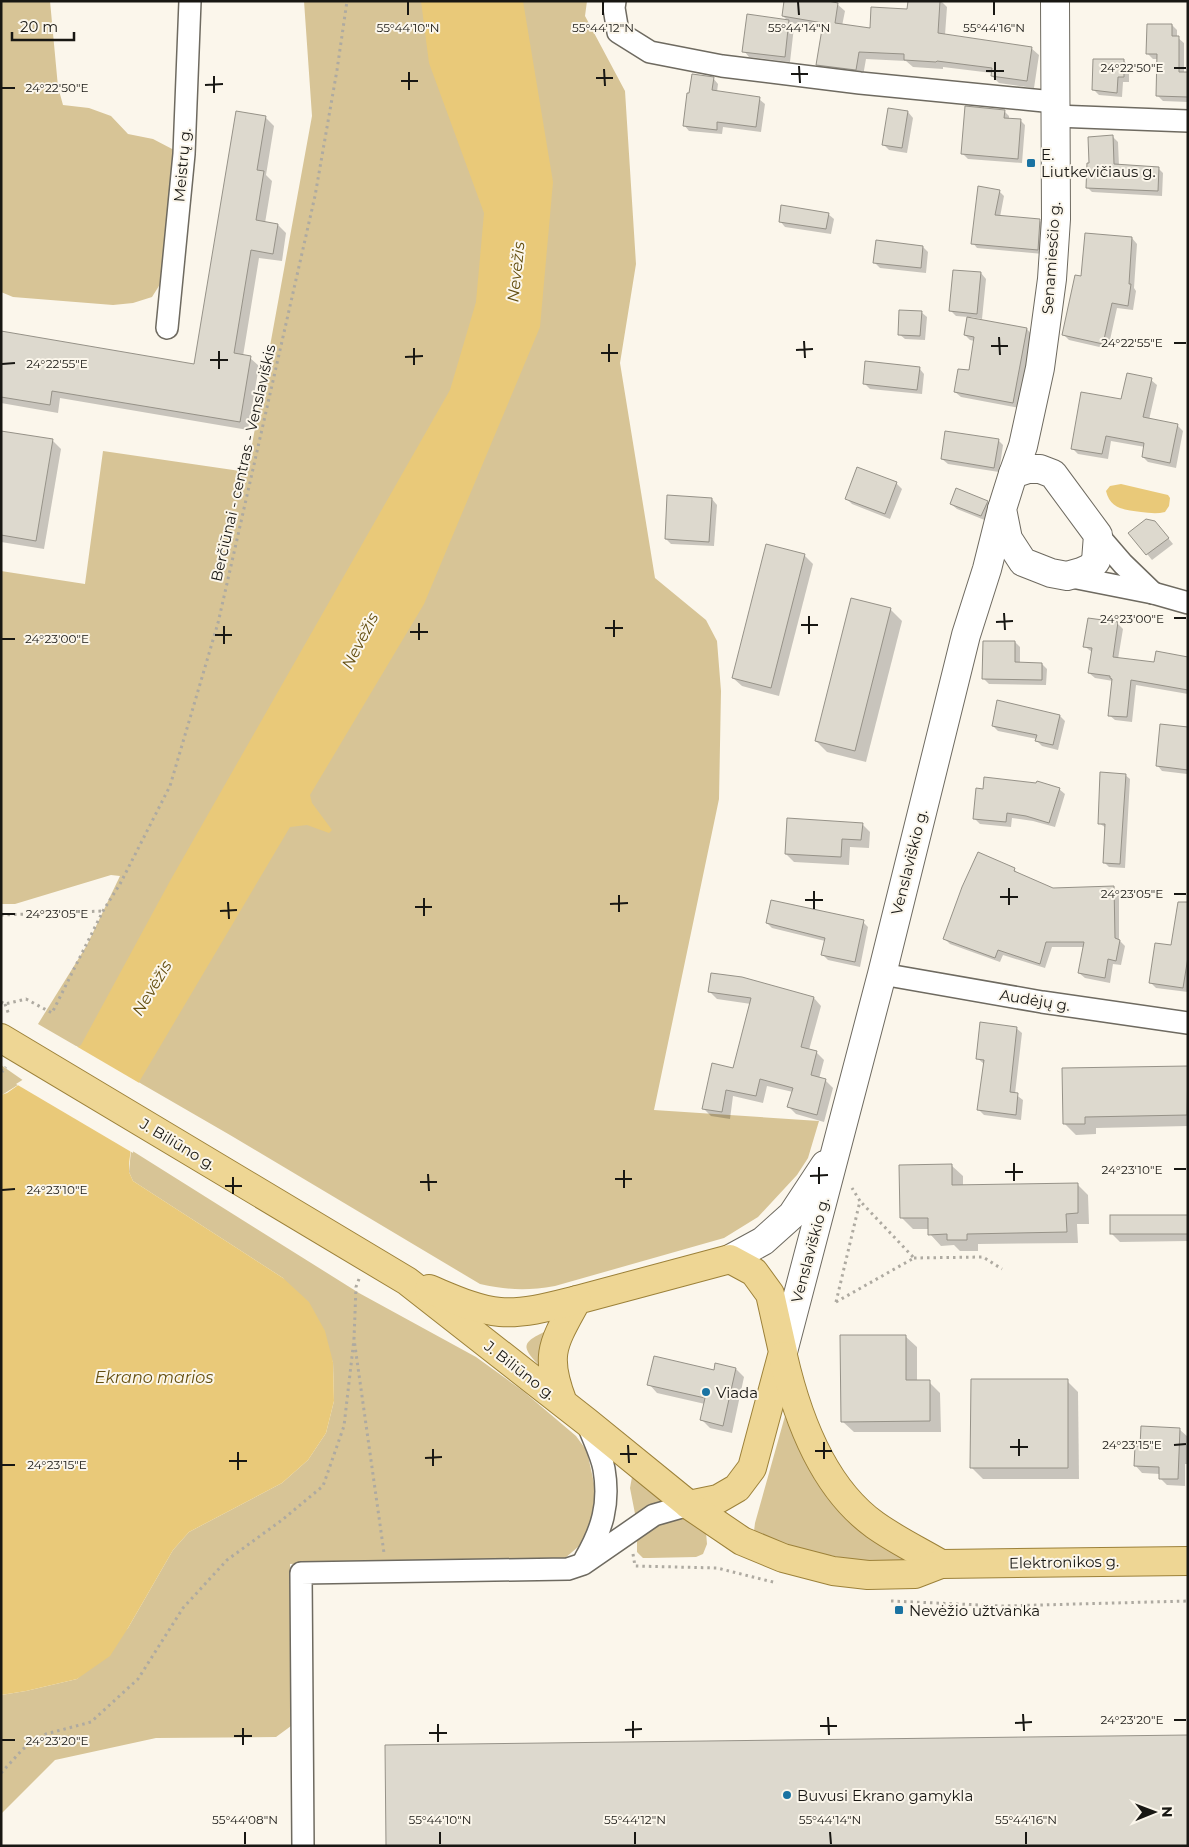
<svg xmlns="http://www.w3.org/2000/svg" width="1189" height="1847" font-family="Montserrat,sans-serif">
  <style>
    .green { fill: #d7c496 }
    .water { fill: #e9c979 }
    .pier { fill: #fbf6eb }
    .shadow { fill: #0003 }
    .building { fill: #ddd9ce; stroke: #969288 }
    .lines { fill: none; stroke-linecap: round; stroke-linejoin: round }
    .street-casing { stroke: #6e6a60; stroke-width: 24 }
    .secondary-casing { stroke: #6e6a60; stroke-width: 30 }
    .primary-casing { stroke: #9c8139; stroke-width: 30 }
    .path { stroke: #aeaaa1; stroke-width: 3; stroke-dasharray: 2.5 4; stroke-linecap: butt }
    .street { stroke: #fff; stroke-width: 21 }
    .secondary { stroke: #fff; stroke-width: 28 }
    .primary { stroke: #eed694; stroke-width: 28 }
    .ticks { fill: none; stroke: #181713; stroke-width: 2 }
    .poi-dot { fill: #1a73a2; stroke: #fbf6eb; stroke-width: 2 }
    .labels { text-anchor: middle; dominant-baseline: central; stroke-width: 4; stroke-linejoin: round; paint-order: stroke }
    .poi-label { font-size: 15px; fill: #181713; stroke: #fbf6eb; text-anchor: start }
    .street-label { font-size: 15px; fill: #181713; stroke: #fbf6eb }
    .water-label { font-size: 16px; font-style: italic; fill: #634d0e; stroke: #fbf6eb }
    .ticks-label { font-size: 12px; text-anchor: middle; fill: #181713; stroke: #fbf6eb; stroke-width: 4; stroke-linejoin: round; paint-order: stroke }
  </style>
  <rect width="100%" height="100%" fill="#fbf6eb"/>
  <g class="green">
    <polygon points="1,1 50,1 58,87 63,105 89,108 111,116 128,134 153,139 176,151 164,278 152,297 133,303 113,305 13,297 1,292"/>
    <path d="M304 1H587L585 16 625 91 636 264 620 363 655 578 706 620 717 641 721 691 719 799 654 1110 819 1121 808 1158 797 1175 758 1217 724 1238 555 1286C526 1291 508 1290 480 1284L230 1135 38 1024 87 945 120 876 111 875 15 904H1V571L85 584 103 451 247 472 312 116Z"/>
    <polygon points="1,1065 24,1081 2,1095 1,1095"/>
    <polygon points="131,1150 359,1293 476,1357 523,1391 576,1436 587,1451 598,1502 585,1541 565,1558 290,1564 291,1726 276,1737 156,1738 55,1760 1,1814 1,1695 26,1691 77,1679 128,1628 173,1550 189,1532 282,1483 308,1460 326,1433 334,1401 333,1362 283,1278 133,1181 129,1172"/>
    <path d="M555 1327 547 1374C520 1345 517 1344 555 1327Z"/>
    <path d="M785 1416C803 1463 827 1512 872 1539 886 1547 902 1553 917 1560L869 1562 799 1550 757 1534 754 1531 755 1523Z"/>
    <polygon points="632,1477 638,1478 706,1532 707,1544 703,1554 696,1557 649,1558 643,1558 637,1552 637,1524 630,1488"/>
  </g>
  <g class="water">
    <polygon points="421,1 523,1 553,182 540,327 424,604 310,795 312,803 332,830 329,833 307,825 290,827 139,1082 129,1164 129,1172 133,1181 283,1278 309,1302 325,1331 333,1362 334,1401 326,1433 308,1460 282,1483 189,1532 173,1550 128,1628 110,1656 77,1679 26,1691 1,1695 1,1095 7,1093 24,1081 81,1045 170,881 450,390 476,302 484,213 429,63"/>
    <path d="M1121 484 1168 495 1170 498 1169 506 1165 512C1157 514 1149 513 1141 512 1125 510 1110 509 1106 491L1110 486Z"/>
  </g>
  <polygon class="pier" points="76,1046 141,1084 133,1153 16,1084"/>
  <g class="shadow">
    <polygon points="909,1 941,1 947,7 945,35 1031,48 1039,55 1034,88 999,83 992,76 992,73 943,67 943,69 913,67 906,61 866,59 863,76 824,72 817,65 823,28 791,23 794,27 790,62 749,57 744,51 788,21 783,16 837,4 845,11 842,26 871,30 908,10"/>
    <polygon points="1172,25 1177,30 1177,37 1184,43 1184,73 1188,73 1188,102 1163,101 1158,96 1158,59 1153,59 1148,54"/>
    <polygon points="1124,61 1129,66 1129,82 1123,82 1122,97 1099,95 1094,90"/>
    <polygon points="713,78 718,84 717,92 759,99 765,104 761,132 723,127 722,134 689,131 684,125"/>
    <polygon points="889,109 908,112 913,118 907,153 889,150 883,144"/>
    <polygon points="1004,111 1009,116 1009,119 1020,120 1025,125 1022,163 968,159 963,154"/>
    <polygon points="266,118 274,126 266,175 272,181 265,223 278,225 286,233 282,261 259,258 243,356 250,358 259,366 248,430 60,398 58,413 1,403 1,332 195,365"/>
    <polygon points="1113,137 1118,142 1119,166 1158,168 1163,173 1162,196 1092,192 1087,187"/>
    <polygon points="999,191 1004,196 1000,217 1040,221 1045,226 1043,254 977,248 973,243"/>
    <polygon points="828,214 834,219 831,234 785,227 780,221"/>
    <polygon points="1132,238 1137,244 1134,288 1136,291 1133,310 1117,308 1108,349 1069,340 1064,335"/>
    <polygon points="923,247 928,252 926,273 880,268 874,262"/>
    <polygon points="981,273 986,279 982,319 971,317 971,319 1027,329 1032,335 1019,408 961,397 955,392 970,372 974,341 970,340 965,335 968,317 956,316 951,311"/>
    <polygon points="921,312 927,317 925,340 905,339 899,334"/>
    <polygon points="919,368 924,374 922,394 870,389 864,383"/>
    <polygon points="1151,380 1157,385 1149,420 1178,426 1183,431 1176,468 1148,462 1143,457 1145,447 1111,441 1108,459 1078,454 1073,449 1122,401"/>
    <polygon points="1,432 52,440 61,449 44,549 1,542"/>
    <polygon points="998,440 1003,445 999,472 948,464 942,459"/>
    <polygon points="896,483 902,489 890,519 852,504 847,499"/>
    <polygon points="712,499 717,505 714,546 671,544 666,539"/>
    <polygon points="987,502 992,507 987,521 957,509 951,504"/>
    <polygon points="1155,522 1173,544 1152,560 1130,533"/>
    <polygon points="804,555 813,564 779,696 742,686 733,678"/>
    <polygon points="890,609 902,621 866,762 827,752 816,741"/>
    <polygon points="1089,619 1118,624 1123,629 1118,659 1155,664 1188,658 1188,694 1136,685 1132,722 1115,720 1109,715 1113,681 1095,678 1089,673 1092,652 1084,646"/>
    <polygon points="1015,642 1020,647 1020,664 1042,664 1047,669 1046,685 989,684 984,679"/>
    <polygon points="1060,716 1065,721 1058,750 1042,746 1037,741 1037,739 998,731 993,726"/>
    <polygon points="1188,728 1188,782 1187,774 1162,771 1157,765"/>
    <polygon points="1125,775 1130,779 1125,868 1109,867 1104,862 1106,828 1099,823"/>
    <polygon points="1059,789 1065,794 1055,827 1033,821 1012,818 1011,827 980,824 974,818"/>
    <polygon points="862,824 870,832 869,848 850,847 849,865 794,862 786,854"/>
    <polygon points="1014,869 1019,875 1053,889 1113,887 1119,892 1119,940 1125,946 1121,965 1113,964 1110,983 1085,978 1079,973 1085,947 1052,947 1045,968 1003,955 1000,962 950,944 945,939"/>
    <polygon points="863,922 868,927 860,967 828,960 823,955 825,941 772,928 767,923"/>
    <polygon points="1175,959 1188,961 1188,992 1156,988 1151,983"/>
    <polygon points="710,992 814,998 821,1006 809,1050 816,1052 824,1060 819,1079 825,1080 833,1088 824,1122 796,1114 789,1107 793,1092 767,1086 763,1103 733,1096 730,1119 711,1116 704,1109 734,1069 751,1004 717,999"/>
    <polygon points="1016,1028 1022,1033 1015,1094 1023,1100 1021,1120 984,1115 978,1109 984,1064 977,1058"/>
    <polygon points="1188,1067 1188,1126 1096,1128 1096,1134 1076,1135 1064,1123"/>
    <polygon points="951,1165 963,1176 963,1186 1077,1184 1088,1195 1089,1224 1077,1224 1078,1243 978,1244 978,1251 960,1251 954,1245 941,1246 930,1234 930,1229 913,1229 902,1218"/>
    <polygon points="1188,1216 1188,1241 1120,1242 1112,1234"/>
    <polygon points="905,1336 917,1347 917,1382 929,1382 940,1393 941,1432 854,1432 842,1421"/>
    <polygon points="736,1369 744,1377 732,1433 710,1428 702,1420 705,1404 657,1393 649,1384 714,1371"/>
    <polygon points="1067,1381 1078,1392 1079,1479 983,1479 972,1468"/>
    <polygon points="1179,1429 1188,1437 1188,1464 1185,1464 1185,1486 1167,1485 1160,1478 1160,1474 1142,1473 1135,1465"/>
  </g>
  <g class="building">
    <polygon points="784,1 828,1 838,3 835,23 870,28 871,7 907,9 908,1 940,1 938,33 1032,47 1027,81 991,76 992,68 937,61 936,62 904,60 904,54 859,52 856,70 816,65 823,23 782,16"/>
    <polygon points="747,14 789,20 785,57 742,52"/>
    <polygon points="1147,24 1172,24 1172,36 1179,36 1179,72 1188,72 1188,97 1156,96 1157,54 1146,54"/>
    <polygon points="1093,59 1124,59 1124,77 1118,77 1117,93 1092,90"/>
    <polygon points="692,74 714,77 712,90 760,97 756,127 717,122 717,130 683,126 687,93 689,93"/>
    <polygon points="965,106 1005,110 1004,118 1021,119 1018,159 961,154"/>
    <polygon points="888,108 908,111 902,148 882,145"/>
    <polygon points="236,111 266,116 257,170 264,171 256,220 278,224 273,254 251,250 234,353 251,356 240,422 52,391 50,405 1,397 1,331 194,364"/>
    <polygon points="1113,135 1114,164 1159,167 1158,191 1086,188 1087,163 1089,163 1088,137"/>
    <polygon points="978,186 1000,190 995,215 1040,219 1038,250 971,244"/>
    <polygon points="781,205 829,213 826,229 779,222"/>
    <polygon points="1085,233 1132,237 1129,284 1131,284 1128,306 1112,303 1103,344 1062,335 1075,275 1081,276"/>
    <polygon points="876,240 923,246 921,268 873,263"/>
    <polygon points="953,270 981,272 977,314 949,311"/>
    <polygon points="899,310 922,311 920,336 898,335"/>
    <polygon points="967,317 1027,328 1013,403 954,392 958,369 969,370 974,337 964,335"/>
    <polygon points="865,361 920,367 917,390 863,384"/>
    <polygon points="1127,373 1152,378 1143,417 1178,424 1170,463 1142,457 1144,443 1106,436 1102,454 1071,449 1081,392 1121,399"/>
    <polygon points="1,431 53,439 36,541 1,535"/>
    <polygon points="945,431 999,439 994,468 941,459"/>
    <polygon points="857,467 897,482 885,514 845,499"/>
    <polygon points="956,488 988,501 981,516 950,504"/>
    <polygon points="667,495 712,498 709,542 665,539"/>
    <polygon points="1146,519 1155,521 1169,538 1146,555 1128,533"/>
    <polygon points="766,544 805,554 771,688 732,678"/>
    <polygon points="851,598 891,608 855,751 815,741"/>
    <polygon points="1088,618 1118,622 1113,657 1154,662 1156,651 1188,657 1188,690 1131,680 1127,717 1108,716 1112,679 1110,678 1110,676 1088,673 1092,648 1083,647"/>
    <polygon points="983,641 1015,641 1015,662 1042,663 1042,680 982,679"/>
    <polygon points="997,700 1060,715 1053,745 1035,741 1037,735 992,726"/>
    <polygon points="1160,724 1188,727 1188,770 1156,766"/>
    <polygon points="1100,772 1126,774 1120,864 1103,863 1105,824 1098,824"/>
    <polygon points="984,777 1036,783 1037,781 1060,788 1049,823 1026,816 1007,813 1006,822 973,819 976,788 983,789"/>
    <polygon points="787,818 863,823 861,840 842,839 841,857 785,854"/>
    <polygon points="978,852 1015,868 1014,871 1053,888 1114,886 1115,938 1120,940 1116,961 1108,959 1105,978 1078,973 1084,942 1046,942 1040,964 998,950 995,958 943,939 962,887"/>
    <polygon points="771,900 864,920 855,962 821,955 825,938 766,923"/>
    <polygon points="1178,902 1188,902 1188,957 1183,988 1149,983 1155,943 1171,945"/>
    <polygon points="711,973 742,977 814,997 801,1047 817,1051 811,1075 826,1079 817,1115 787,1107 793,1088 760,1079 756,1096 726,1090 722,1112 702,1109 712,1063 733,1068 751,998 708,992"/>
    <polygon points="980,1022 1017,1027 1010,1092 1018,1093 1016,1115 977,1110 984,1060 976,1059"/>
    <polygon points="1188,1066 1187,1115 1085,1117 1085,1124 1063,1124 1062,1068"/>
    <polygon points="952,1164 952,1185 1078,1183 1078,1213 1066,1214 1067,1232 967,1234 967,1240 947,1240 947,1234 928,1235 928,1218 900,1218 899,1165"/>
    <rect x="1110" y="1215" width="78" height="19"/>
    <polygon points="840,1335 906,1335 906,1380 930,1380 930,1421 841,1422"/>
    <polygon points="654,1356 714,1370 715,1363 736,1368 723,1426 700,1420 705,1398 647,1385"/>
    <polygon points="971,1379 1068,1379 1068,1468 970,1468"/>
    <polygon points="1141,1426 1180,1428 1178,1479 1159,1479 1159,1467 1134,1466 1135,1446 1140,1446"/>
    <polygon points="1188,1735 1188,1846 386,1846 385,1745"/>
  </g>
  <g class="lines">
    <defs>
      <g id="street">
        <polyline points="615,1 614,8 618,32 650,52 722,66 860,83 1054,102"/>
        <polyline points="1055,116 1188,121"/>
        <polyline points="167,328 184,154 190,1"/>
        <polyline points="1098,535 1123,564 1153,593"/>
        <polyline points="1067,576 1153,593 1188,603"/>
        <polyline points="882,974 1042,1002 1188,1023"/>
        <path d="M585 1559C602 1530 610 1504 604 1469 601 1453 592 1437 587 1422"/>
        <polyline points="303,1846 301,1573 568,1569 583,1564 654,1515 689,1505"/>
      </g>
      <g id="secondary">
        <polygon points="1028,469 1040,469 1053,474 1098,535 1096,561 1090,568 1081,572 1067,576 1051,573 1023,562 1008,539 1002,509 1013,474"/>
        <polyline points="1013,474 1023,446 1040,368 1052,279 1056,219 1055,1"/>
        <polyline points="730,1259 763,1241 792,1215 825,1165"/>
        <polyline points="783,1352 882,974 966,635 987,569 1002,509"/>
      </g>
      <g id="primary">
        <path d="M1 1038 407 1281 587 1422 689 1505 718 1499 737 1488 752 1468 783 1352 770 1294 754 1272 730 1259 577 1300C553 1344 544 1354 563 1403"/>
        <path d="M429 1289C451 1298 476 1310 500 1312 525 1314 553 1306 577 1300"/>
        <path d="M783 1356C797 1417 822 1487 875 1525 896 1540 919 1551 941 1564"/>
        <polyline points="689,1505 742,1541 783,1558 833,1571 868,1575 915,1574 941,1564 1188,1561"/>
      </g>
    </defs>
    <use href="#street" class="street-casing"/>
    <use href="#secondary" class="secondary-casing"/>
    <use href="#primary" class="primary-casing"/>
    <g class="path">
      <polyline points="1,915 102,911"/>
      <polyline points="1,1002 5,1004 26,999 52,1013 103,911 120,884 170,786 218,623 315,196 337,70 347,1"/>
      <polyline points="5,1004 9,1015"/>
      <polyline points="1,1070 3,1071 6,1067"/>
      <polyline points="914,1258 983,1257 1002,1269"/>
      <polyline points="359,1279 356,1287 354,1339 384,1553"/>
      <polyline points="836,1302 860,1201 852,1188"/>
      <polyline points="836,1302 914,1258 860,1201"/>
      <polyline points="633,1554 635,1566 717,1568 777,1583"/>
      <polyline points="891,1601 1003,1606 1188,1601"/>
      <polyline points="1,1773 23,1749 46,1734 91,1722 138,1679 183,1608 227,1560 282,1520 323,1486 344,1426 354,1339"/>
    </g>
    <use href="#street" class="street"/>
    <use href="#secondary" class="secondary"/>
    <use href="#primary" class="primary"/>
  </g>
  <path class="ticks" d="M408 2V15M603 2V15M798 2 799 15M994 2V15M995 62V80M799 66 800 83M1174 68H1186M604 69 605 86M986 71H1004M409 72V90M791 74H808M214 76V93M596 78H613M401 81H418M205 85 223 84M2 88H15M999 337 1000 355M804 341 805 358M1174 343H1186M609 344V362M991 346H1008M414 348V365M796 350 813 349M219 351V369M601 353H618M405 357 423 356M210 360H228M2 364 15 363M1004 613 1005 630M809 616V634M1174 618H1186M614 620V637M996 622 1013 621M419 623V640M801 625H818M224 626V644M605 628H623M410 632H428M215 635H232M2 639H15M1009 888V905M814 891V909M1174 894H1186M619 895V912M1000 897H1018M424 898V916M805 900H823M228 902 229 919M610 904 628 903M415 907H432M220 911 237 910M2 914H15M1014 1163V1181M819 1167V1184M1174 1169H1186M624 1170V1188M1005 1172H1023M428 1174 429 1191M810 1176 828 1175M233 1177V1194M615 1179H632M420 1182H437M225 1186H242M2 1190 15 1189M1019 1439V1456M824 1442V1459M628 1445 629 1463M1174 1445 1186 1444M1010 1447H1028M433 1449V1466M815 1451H832M238 1452V1470M620 1454H637M425 1458 442 1457M229 1461H247M2 1465H15M1023 1714 1024 1731M828 1717 829 1735M1174 1720H1186M633 1721V1738M1015 1723 1032 1722M438 1724V1742M820 1726H837M243 1728V1745M625 1730 642 1729M429 1733H447M234 1736H252M2 1740H15M245 1832V1844M440 1832V1844M635 1832V1844M830 1832 831 1844M1026 1832V1844"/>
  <g class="poi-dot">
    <rect x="1026" y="158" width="10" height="10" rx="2.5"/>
    <circle cx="706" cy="1392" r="5"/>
    <rect x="894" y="1605" width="10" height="10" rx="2.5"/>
    <circle cx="787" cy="1795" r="5"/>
  </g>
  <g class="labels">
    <g class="poi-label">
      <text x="1041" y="154">E.<tspan x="1041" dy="17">Liutkevičiaus g.</tspan></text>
      <text x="716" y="1392">Viada</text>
      <text x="909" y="1610">Nevėžio užtvanka</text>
      <text x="797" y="1795">Buvusi Ekrano gamykla</text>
    </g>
    <g class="street-label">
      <text transform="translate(182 165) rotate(-85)">Meistrų g.</text>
      <text transform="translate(1051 258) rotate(-86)">Senamiesčio g.</text>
      <text transform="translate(243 463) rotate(-77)">Berčiūnai - centras - Venslaviškis</text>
      <text transform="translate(909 862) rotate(-76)">Venslaviškio g.</text>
      <text transform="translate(1035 1000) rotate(9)">Audėjų g.</text>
      <text transform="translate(178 1144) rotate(31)">J. Biliūno g.</text>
      <text transform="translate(810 1250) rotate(-75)">Venslaviškio g.</text>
      <text transform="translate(520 1370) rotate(38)">J. Biliūno g.</text>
      <text transform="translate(1064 1562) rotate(-1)">Elektronikos g.</text>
    </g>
    <g class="water-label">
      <text transform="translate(516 272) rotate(-84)">Nevėžis</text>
      <text transform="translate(360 641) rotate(-63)">Nevėžis</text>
      <text transform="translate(152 988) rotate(-59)">Nevėžis</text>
      <text x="154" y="1377">Ekrano marios</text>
    </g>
  </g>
  <g class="ticks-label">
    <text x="408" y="32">55°44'10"N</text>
    <text x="603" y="32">55°44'12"N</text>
    <text x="799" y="32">55°44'14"N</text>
    <text x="994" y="32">55°44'16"N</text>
    <text x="1132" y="72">24°22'50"E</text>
    <text x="57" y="92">24°22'50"E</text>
    <text x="1132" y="347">24°22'55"E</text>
    <text x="57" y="368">24°22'55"E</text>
    <text x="1132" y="623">24°23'00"E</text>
    <text x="57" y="643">24°23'00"E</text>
    <text x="1132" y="898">24°23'05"E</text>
    <text x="57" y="918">24°23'05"E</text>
    <text x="1132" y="1174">24°23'10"E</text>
    <text x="57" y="1194">24°23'10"E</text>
    <text x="1132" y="1449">24°23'15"E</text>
    <text x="57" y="1469">24°23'15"E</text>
    <text x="1132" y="1724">24°23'20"E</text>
    <text x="57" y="1745">24°23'20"E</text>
    <text x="245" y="1824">55°44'08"N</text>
    <text x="440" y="1824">55°44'10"N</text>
    <text x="635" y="1824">55°44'12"N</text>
    <text x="830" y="1824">55°44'14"N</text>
    <text x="1026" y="1824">55°44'16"N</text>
  </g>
  <rect width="1189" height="1847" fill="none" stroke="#181713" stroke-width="5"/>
  <g transform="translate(1154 1812) rotate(89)" stroke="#fbf6eb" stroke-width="4" paint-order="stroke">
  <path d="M0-4L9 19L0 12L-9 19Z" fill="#181713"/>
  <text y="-8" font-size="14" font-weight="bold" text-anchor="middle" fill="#181713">N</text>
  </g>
  <path d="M12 32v8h62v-8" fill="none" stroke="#181713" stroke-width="2.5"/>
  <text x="20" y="32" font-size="15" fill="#181713" stroke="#fbf6eb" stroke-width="4" paint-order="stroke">20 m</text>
</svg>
